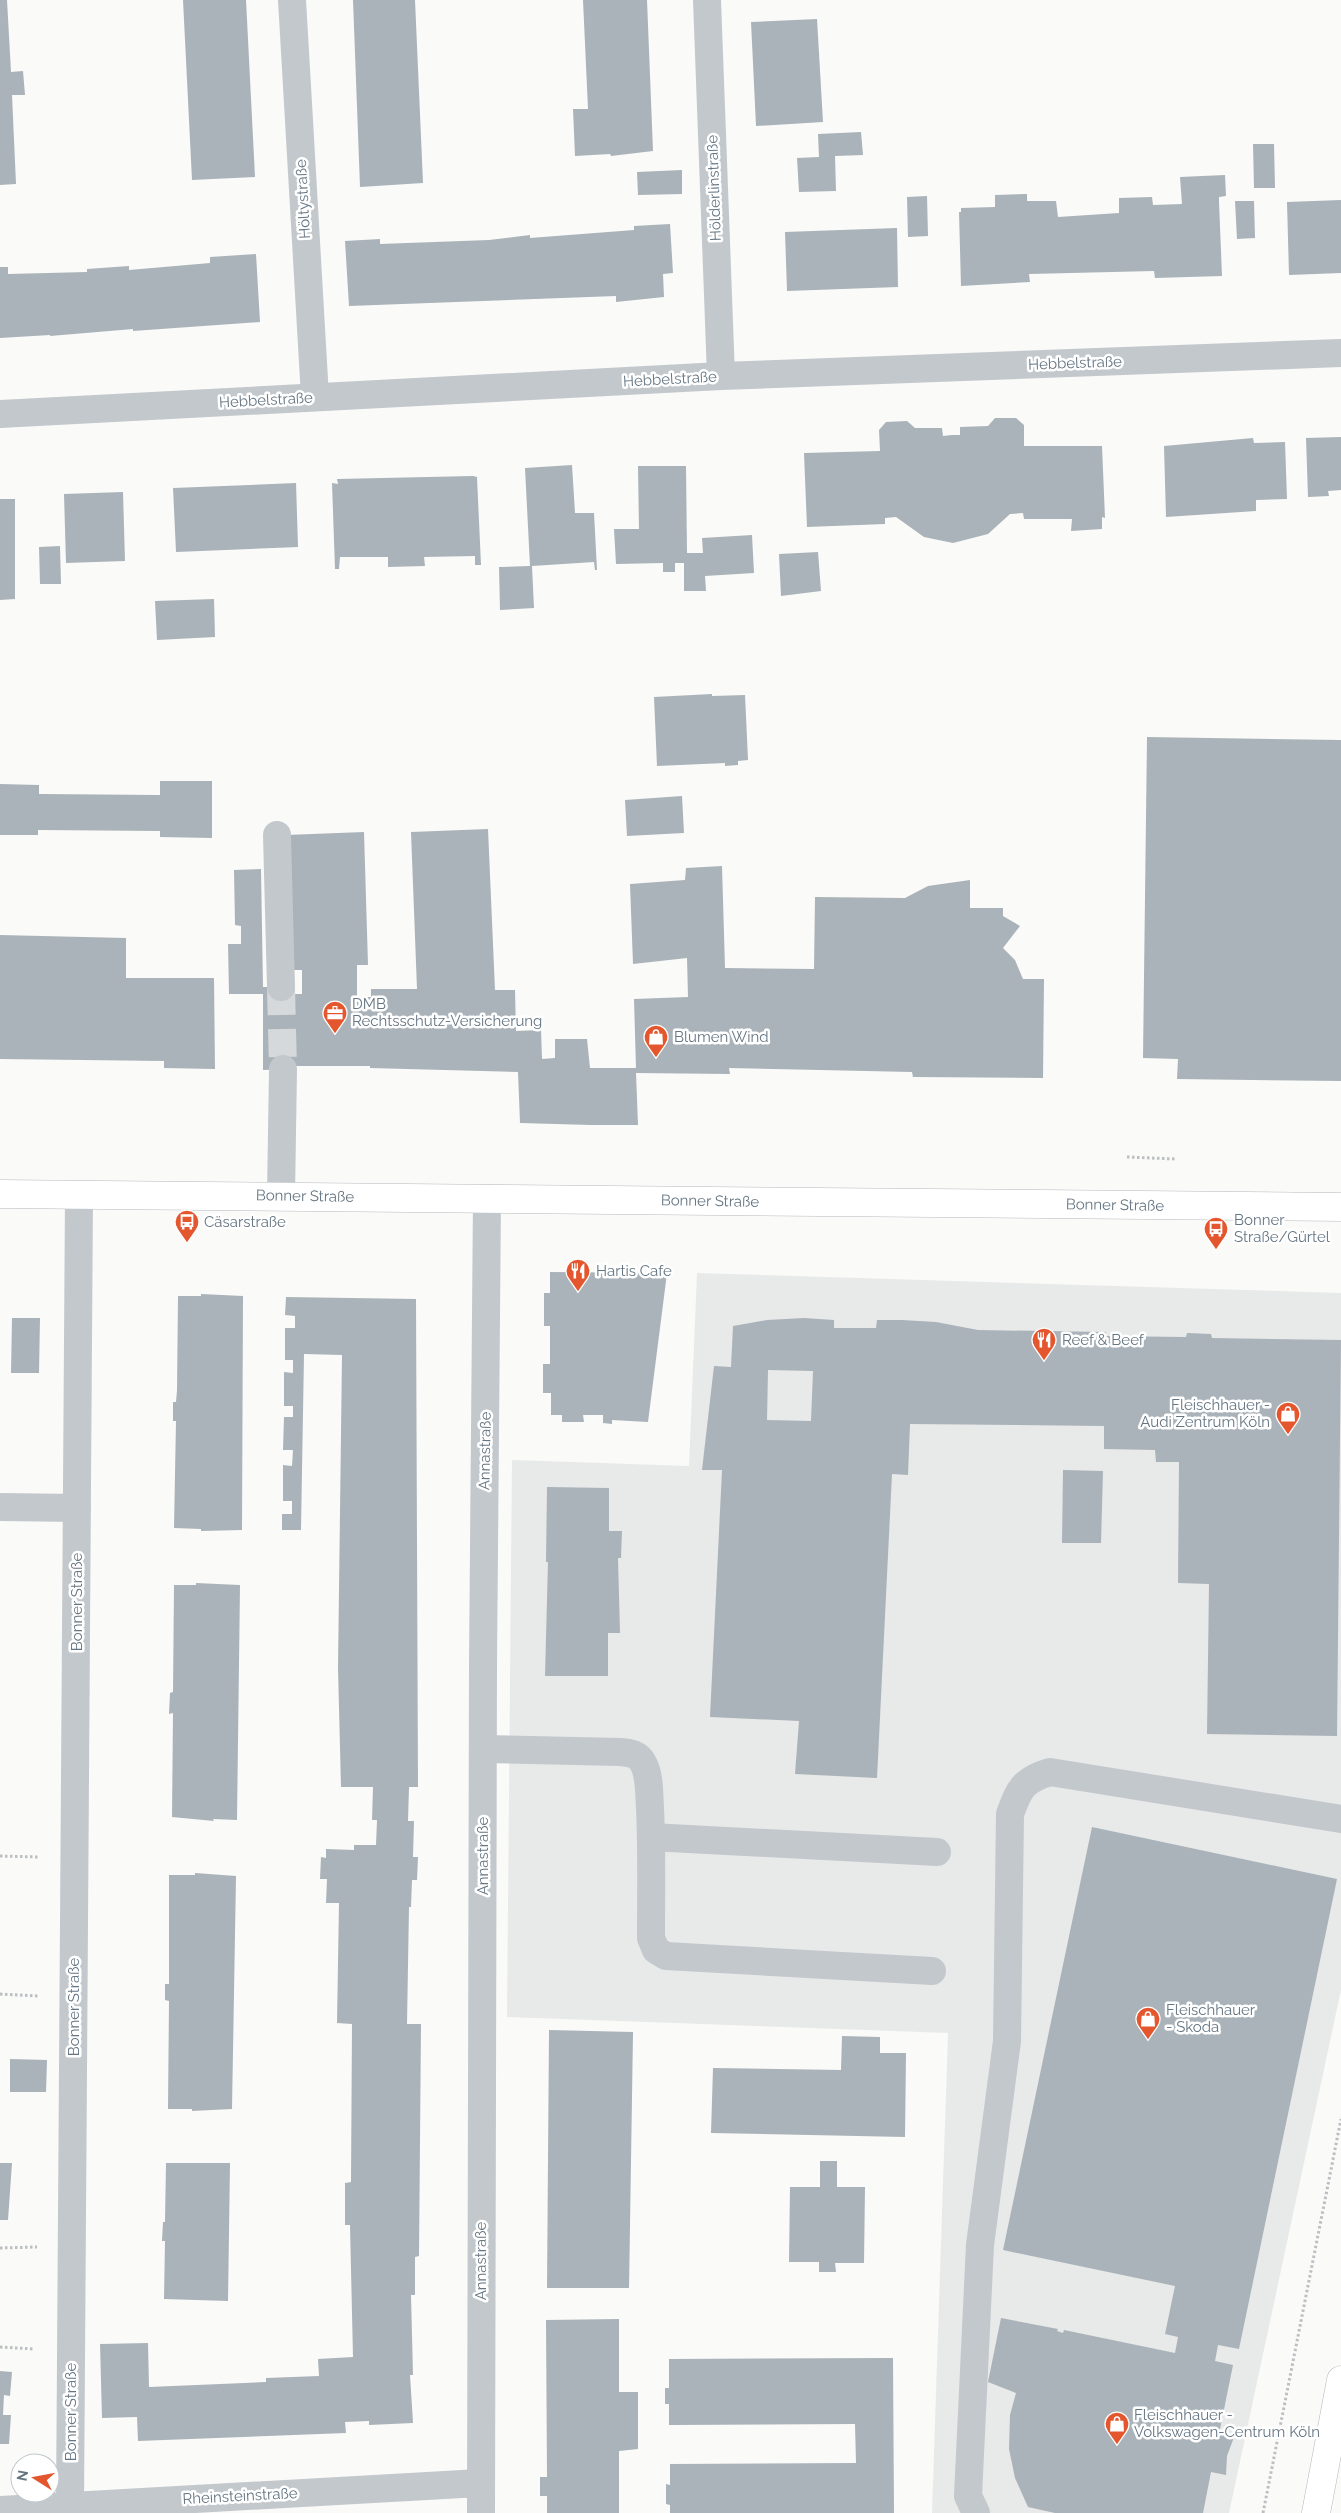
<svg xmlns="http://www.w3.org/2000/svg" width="1341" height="2513" font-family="Raleway,sans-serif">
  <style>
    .built { fill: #e8e9e9 }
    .building { fill: #aab3b9; fill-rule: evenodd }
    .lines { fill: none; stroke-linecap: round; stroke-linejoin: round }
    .minor-tunnel { stroke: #d5d9db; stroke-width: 28; stroke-dasharray: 28 14; stroke-linecap: butt }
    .major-casing { stroke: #b5babe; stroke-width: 29 }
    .path { stroke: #bbbfc2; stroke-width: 3; stroke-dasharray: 2.5 2.5; stroke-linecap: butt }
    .minor { stroke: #c3c8cc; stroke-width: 28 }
    .major { stroke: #fff; stroke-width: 28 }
    .labels { text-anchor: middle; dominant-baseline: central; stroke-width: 5; stroke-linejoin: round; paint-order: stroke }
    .street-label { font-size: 15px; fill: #657683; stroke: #fff }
    .poi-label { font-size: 15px; fill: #657683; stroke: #fff; text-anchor: start }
  </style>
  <rect width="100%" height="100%" fill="#fafaf8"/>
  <polygon class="built" points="697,1273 1341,1293 1341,1990 1229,2513 932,2513 948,2033 507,2017 512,1460 689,1466"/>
  <g class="building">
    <polygon points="0,0 7,0 11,72 23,71 25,95 12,95 16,184 0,185"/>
    <polygon points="183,0 246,0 255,177 192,180"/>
    <polygon points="353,0 415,0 423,183 360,187"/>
    <polygon points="583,0 647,0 653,151 611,156 610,154 575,156 573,109 588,109"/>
    <polygon points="817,19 823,122 756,126 751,22"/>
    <polygon points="861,132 863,155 835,156 836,191 799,192 797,158 819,157 818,134"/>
    <polygon points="1253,144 1274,144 1275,188 1254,188"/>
    <polygon points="682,170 682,194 638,195 637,172"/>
    <polygon points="1225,175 1226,196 1219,197 1219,202 1222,276 1155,278 1154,271 1029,274 1030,282 961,286 959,212 961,212 961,208 995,207 995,195 1027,194 1027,201 1056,201 1058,217 1119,213 1119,198 1152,197 1153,205 1182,204 1180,177"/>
    <polygon points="927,196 928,236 908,237 907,197"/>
    <polygon points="1341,200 1341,273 1289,275 1287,202"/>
    <polygon points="1235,201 1254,201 1255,238 1237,239"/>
    <polygon points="670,224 673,273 663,274 664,297 616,302 616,296 349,306 345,241 380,239 380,244 489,240 530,235 530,238 634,230 634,226"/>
    <polygon points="897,228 898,287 787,291 785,232"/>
    <polygon points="256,254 260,322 133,331 133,329 50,336 50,335 0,338 0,267 8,267 8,274 87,272 87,269 129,266 129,270 210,263 210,257"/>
    <polygon points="995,418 1016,418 1024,425 1024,446 1102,446 1105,518 1102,517 1102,529 1071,531 1072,519 1024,519 1023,513 1010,514 988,534 953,543 924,537 896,517 885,518 885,524 807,527 804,453 880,451 879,430 886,422 907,421 915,428 942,428 943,436 952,435 960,435 960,427 988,426"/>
    <polygon points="1341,437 1341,490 1328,491 1329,496 1308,497 1306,438"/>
    <polygon points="1253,438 1254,443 1285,442 1287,499 1256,500 1256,511 1166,517 1164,446"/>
    <polygon points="572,465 575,513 594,513 597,570 595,570 594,562 532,566 534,608 500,610 499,567 530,566 525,468"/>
    <polygon points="638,466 686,466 687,553 703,553 702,538 752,535 754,573 705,576 706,591 684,591 684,563 675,563 675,572 663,572 663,563 616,564 614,529 639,529"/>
    <polygon points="473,476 477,477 481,565 475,565 475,556 424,557 425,566 388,567 388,557 340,557 339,569 335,569 332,483 338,484 337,479"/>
    <polygon points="296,483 298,547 176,552 173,488"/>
    <polygon points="123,492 125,561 66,563 64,494"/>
    <polygon points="0,499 15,499 15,599 0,600"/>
    <polygon points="60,546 61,584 40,584 39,547"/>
    <polygon points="818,552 821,591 781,596 779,554"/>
    <polygon points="214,599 215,637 157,640 155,601"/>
    <polygon points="712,694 712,696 745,695 748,760 738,761 738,765 725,766 725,763 657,766 654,697"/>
    <polygon points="1147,737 1341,740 1341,1081 1177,1079 1178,1059 1143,1058"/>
    <polygon points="160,781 212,781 212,838 160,837 160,831 38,830 38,835 0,835 0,784 39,785 39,794 160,795"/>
    <polygon points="682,796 684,833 627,836 625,800"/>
    <polygon points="488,829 495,990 515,990 516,1031 541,1030 542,1059 555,1058 555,1039 587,1039 590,1068 636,1068 634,999 688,997 687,958 633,964 630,884 685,880 686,868 722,866 725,968 814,969 815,897 905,898 928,886 970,880 970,908 1003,908 1003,916 1020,926 1003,948 1015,960 1023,979 1044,979 1043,1078 913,1077 912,1072 729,1068 730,1074 636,1073 638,1125 591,1125 520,1123 518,1072 370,1068 370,1066 292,1066 293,1069 263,1070 263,994 229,994 228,944 241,944 241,926 235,925 234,870 261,869 263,987 294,987 294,994 302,994 302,970 291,970 286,835 364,832 368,965 357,965 357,997 371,997 371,989 417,989 411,832"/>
    <polygon points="0,935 126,938 126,978 214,978 215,1069 164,1068 164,1061 0,1059"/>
    <polygon points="550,1272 667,1273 648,1422 612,1420 612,1424 603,1423 603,1415 583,1415 584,1422 562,1422 562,1415 551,1415 551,1393 543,1393 543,1364 550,1364 550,1326 544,1326 544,1293 550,1293"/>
    <polygon points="201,1294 243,1296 242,1530 201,1531 201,1529 174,1528 176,1421 173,1421 173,1402 176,1402 177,1390 178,1296 201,1296"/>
    <polygon points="286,1297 416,1299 418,1787 409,1787 408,1821 414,1821 413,1857 418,1857 417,1880 412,1880 411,1907 409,1907 407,2024 421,2024 419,2256 415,2257 415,2295 411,2295 413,2375 410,2375 413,2423 369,2425 369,2421 345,2422 346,2433 138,2441 137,2417 102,2418 100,2344 148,2343 149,2387 266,2382 266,2378 319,2376 318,2359 353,2357 350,2225 345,2225 345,2183 351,2182 352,2024 337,2023 339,1903 326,1903 327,1879 320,1879 321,1857 326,1858 326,1849 354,1850 354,1845 376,1845 377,1820 372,1820 373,1787 341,1787 338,1668 342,1355 304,1354 301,1530 282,1530 282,1514 292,1514 292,1501 283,1501 283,1465 292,1466 293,1450 283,1450 284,1417 293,1417 293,1406 284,1406 284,1372 293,1373 293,1360 285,1360 285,1328 295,1328 295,1316 285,1315"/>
    <polygon points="12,1318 40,1318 39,1373 11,1373"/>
    <path d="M804 1318 834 1320V1328H876L877 1320H902L936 1322 978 1330 1106 1332 1105 1336 1186 1337 1187 1333 1211 1334 1212 1338 1341 1340 1337 1736 1207 1734 1209 1584 1178 1583 1179 1462H1156L1155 1450 1104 1449V1426L910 1424 908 1475 892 1474 877 1778 795 1774 799 1721 710 1717 722 1470H702L714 1366 731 1367 733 1326 767 1320ZM768 1370 813 1371 811 1421 767 1420Z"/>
    <polygon points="1063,1470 1103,1471 1101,1543 1062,1543"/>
    <polygon points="547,1487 609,1488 609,1531 622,1531 621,1558 618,1558 620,1633 608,1633 608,1676 545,1676 548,1562 546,1562"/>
    <polygon points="196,1583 240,1585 237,1820 213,1819 214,1821 172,1817 173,1713 169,1714 170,1693 173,1692 174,1585 196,1585"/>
    <polygon points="1092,1827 1337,1879 1239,2349 1218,2345 1215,2361 1233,2365 1219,2434 1234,2437 1227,2456 1226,2475 1211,2472 1203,2513 1055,2513 1028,2507 1015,2478 1009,2449 1010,2415 1016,2393 988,2382 1001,2318 1058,2329 1057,2331 1063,2333 1064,2330 1175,2353 1178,2337 1165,2334 1175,2286 1003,2250"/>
    <polygon points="195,1873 236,1876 232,2109 192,2111 192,2109 168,2109 169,2001 165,2000 165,1984 169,1984 169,1875 195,1875"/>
    <polygon points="549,2030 633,2032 629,2288 547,2288"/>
    <polygon points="842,2036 880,2037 880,2053 906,2053 905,2137 711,2133 713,2068 841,2070"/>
    <polygon points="10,2059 47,2060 46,2092 10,2092"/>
    <polygon points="820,2161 837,2161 837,2187 865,2187 864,2263 835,2263 836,2272 819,2272 819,2262 789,2262 790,2187 820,2187"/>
    <polygon points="0,2163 12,2163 8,2220 0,2220"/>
    <polygon points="166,2163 230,2163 228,2301 164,2299 165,2241 162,2241 163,2222 165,2222"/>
    <polygon points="619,2319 619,2392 638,2392 638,2449 619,2451 619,2513 547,2513 547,2496 540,2496 540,2477 547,2477 546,2320"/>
    <polygon points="893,2358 894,2513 670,2513 670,2505 666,2504 666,2484 670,2485 670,2464 856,2463 855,2424 669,2425 669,2404 665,2404 665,2388 669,2388 669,2359"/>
    <polygon points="0,2371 12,2372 10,2396 4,2395 3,2415 11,2415 9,2444 0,2444"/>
  </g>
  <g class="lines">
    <polyline class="minor-tunnel" points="281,987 283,1069"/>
    <defs>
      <g id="major">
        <polyline points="0,1194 1341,1207"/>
        <polyline points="1316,2513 1341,2380"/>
      </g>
    </defs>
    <use href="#major" class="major-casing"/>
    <g class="path">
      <polyline points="1127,1157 1175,1159"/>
      <polyline points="0,1856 39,1857"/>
      <polyline points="0,1994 39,1996"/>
      <polyline points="0,2248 37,2247"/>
      <polyline points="0,2347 34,2349"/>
      <polyline points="1263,2513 1341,2119"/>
    </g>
    <g class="minor">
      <polyline points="292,0 315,397"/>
      <polyline points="707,0 721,376"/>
      <polyline points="0,414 721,376 1341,353"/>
      <polyline points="277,835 281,987"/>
      <polyline points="281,1196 283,1069"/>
      <polyline points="0,1507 77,1508"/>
      <path d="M483 1749 620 1752C629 1753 638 1753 643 1763 650 1775 649 1794 650 1808 652 1851 651 1895 651 1938L656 1950 666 1956 932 1971"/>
      <polyline points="651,1837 937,1852"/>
      <polyline points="70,2506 79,1195"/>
      <polyline points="0,2510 480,2483"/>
      <polyline points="481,2513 483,1665 487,1198"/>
      <path d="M976 2513 968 2496 980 2245 1007 2041 1010 1814C1019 1789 1023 1780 1050 1772L1341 1819"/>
    </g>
    <use href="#major" class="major"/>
  </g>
  <defs>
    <symbol id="office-pin" viewBox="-11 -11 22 30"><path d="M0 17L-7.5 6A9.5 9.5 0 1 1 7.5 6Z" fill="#e4572e" stroke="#fff"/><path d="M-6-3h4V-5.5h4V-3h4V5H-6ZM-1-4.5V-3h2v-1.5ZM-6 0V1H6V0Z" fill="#fff"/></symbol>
    <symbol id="shop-pin" viewBox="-11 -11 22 30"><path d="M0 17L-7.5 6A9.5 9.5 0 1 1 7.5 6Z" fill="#e4572e" stroke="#fff"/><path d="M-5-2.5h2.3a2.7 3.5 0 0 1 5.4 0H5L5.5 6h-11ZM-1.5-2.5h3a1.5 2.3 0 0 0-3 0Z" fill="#fff"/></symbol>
    <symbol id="bus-pin" viewBox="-11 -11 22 30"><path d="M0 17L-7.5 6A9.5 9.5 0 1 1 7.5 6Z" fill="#e4572e" stroke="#fff"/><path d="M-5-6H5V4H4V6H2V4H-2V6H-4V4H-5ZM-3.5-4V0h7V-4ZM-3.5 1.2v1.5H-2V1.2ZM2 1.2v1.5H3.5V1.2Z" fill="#fff"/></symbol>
    <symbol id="restaurant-pin" viewBox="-11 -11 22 30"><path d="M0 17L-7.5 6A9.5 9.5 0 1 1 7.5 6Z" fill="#e4572e" stroke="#fff"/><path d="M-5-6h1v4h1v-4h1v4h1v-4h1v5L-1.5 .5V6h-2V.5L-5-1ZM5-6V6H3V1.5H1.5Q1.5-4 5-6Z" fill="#fff"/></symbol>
  </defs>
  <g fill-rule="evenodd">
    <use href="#office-pin" x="321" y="999" width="28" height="38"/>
    <use href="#shop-pin" x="642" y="1023" width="28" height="38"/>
    <use href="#bus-pin" x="173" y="1208" width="28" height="38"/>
    <use href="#bus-pin" x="1202" y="1215" width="28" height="38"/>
    <use href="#restaurant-pin" x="564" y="1257" width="28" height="38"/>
    <use href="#restaurant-pin" x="1030" y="1326" width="28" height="38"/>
    <use href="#shop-pin" x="1274" y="1400" width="28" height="38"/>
    <use href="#shop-pin" x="1134" y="2005" width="28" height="38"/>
    <use href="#shop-pin" x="1103" y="2410" width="28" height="38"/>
  </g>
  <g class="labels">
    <g class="street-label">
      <text transform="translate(714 188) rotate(-92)">Hölderlinstraße</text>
      <text transform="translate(303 199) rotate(-93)">Höltystraße</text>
      <text transform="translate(1075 363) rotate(-2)">Hebbelstraße</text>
      <text transform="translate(670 379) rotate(-3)">Hebbelstraße</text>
      <text transform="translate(266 400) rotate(-3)">Hebbelstraße</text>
      <text transform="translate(305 1196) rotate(1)">Bonner Straße</text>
      <text transform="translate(710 1201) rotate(1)">Bonner Straße</text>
      <text transform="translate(1115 1205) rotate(1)">Bonner Straße</text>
      <text transform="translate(485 1451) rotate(-89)">Annastraße</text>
      <text transform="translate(77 1602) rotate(-90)">Bonner Straße</text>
      <text transform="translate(483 1856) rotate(-90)">Annastraße</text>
      <text transform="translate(74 2007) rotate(-90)">Bonner Straße</text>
      <text transform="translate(481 2261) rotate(-90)">Annastraße</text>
      <text transform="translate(71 2412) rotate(-90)">Bonner Straße</text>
      <text transform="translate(240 2496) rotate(-3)">Rheinsteinstraße</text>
    </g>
    <g class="poi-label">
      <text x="352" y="1004">DMB<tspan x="352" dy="17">Rechtsschutz-Versicherung</tspan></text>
      <text x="674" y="1037">Blumen Wind</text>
      <text x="1234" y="1220">Bonner<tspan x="1234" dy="17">Straße/Gürtel</tspan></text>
      <text x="204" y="1222">Cäsarstraße</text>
      <text x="596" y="1271">Hartis Cafe</text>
      <text x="1062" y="1340">Reef &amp; Beef</text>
      <text x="1270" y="1405" text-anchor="end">Fleischhauer -<tspan x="1270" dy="17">Audi Zentrum Köln</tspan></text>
      <text x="1166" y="2010">Fleischhauer<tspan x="1166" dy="17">- Skoda</tspan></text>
      <text x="1134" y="2415">Fleischhauer -<tspan x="1134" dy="17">Volkswagen-Centrum Köln</tspan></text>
    </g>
  </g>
  <g transform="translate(35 2478) rotate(281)"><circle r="24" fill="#ffffff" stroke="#c1c8cd"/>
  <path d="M0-4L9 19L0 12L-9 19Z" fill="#e4572e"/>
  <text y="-8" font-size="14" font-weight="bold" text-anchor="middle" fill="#657683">N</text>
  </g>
</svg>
